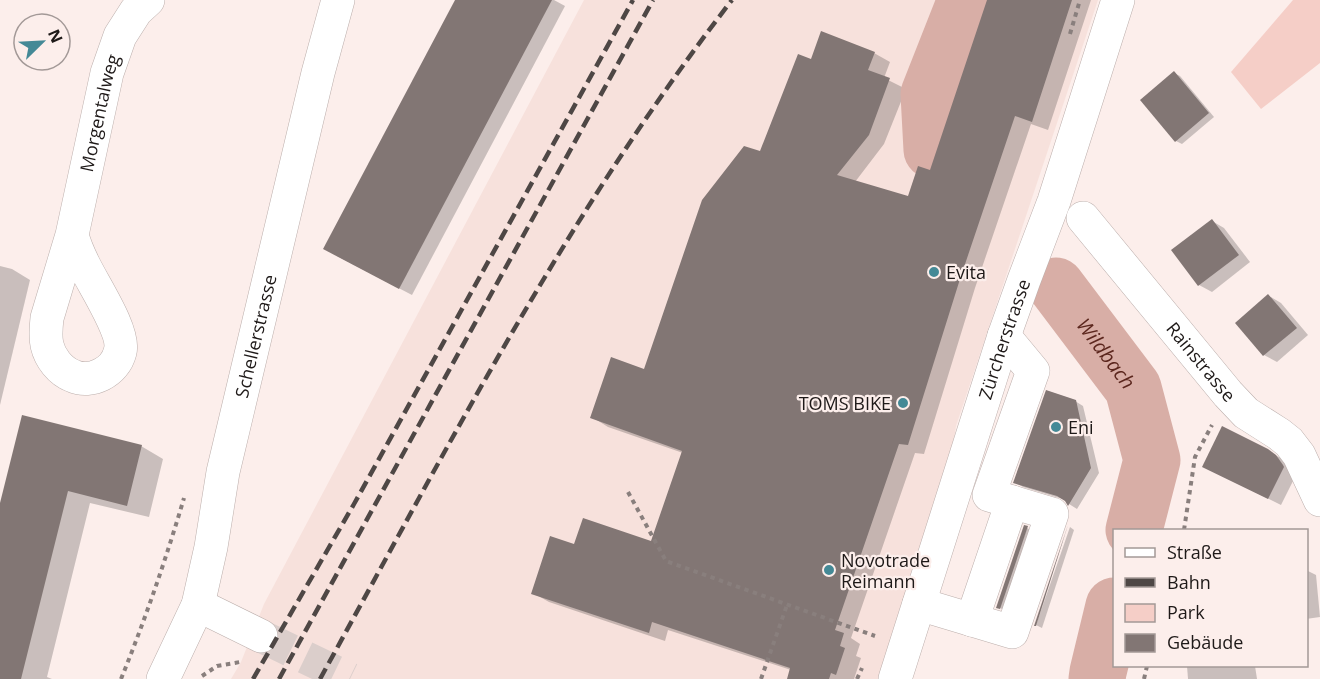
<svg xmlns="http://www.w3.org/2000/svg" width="1320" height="679" font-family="'Open Sans',sans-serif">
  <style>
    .built { fill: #f7e1dc }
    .green { fill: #f5cec7 }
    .shadow { fill: #0003 }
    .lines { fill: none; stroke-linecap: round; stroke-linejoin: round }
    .river { stroke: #d8aea6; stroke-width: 57 }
    .building { fill: #827674 }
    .minor-tunnel { stroke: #dbcecb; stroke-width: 33; stroke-dasharray: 33 16; stroke-linecap: butt }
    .minor-casing { stroke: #bcafac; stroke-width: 34 }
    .major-casing { stroke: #bcafac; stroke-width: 34 }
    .path { stroke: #897f7d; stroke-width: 4; stroke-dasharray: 4.5 4.5; stroke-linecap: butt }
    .minor { stroke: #fff; stroke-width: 33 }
    .major { stroke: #fff; stroke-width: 33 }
    .rail { stroke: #4e4745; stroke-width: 4.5; stroke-dasharray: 12 6; stroke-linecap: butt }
    .poi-dot { fill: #448996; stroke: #fceeeb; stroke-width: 2 }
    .labels { text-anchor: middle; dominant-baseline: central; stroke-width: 4.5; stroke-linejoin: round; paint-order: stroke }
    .street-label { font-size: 18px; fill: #1e1918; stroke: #fceeeb }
    .poi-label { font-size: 18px; fill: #1e1918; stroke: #fceeeb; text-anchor: start }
    .water-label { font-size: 20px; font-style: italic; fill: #5c271e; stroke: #fceeeb }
  </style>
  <rect width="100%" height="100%" fill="#fceeeb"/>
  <polygon class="built" points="584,0 1098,0 956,426 940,537 895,679 231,679 241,662 264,604"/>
  <polygon class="green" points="1293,0 1320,0 1320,63 1261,109 1231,72"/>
  <g class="shadow">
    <polygon points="456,0 554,0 565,6 412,295 337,256"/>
    <polygon points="988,0 1091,0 1048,130 1031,124 975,288 924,454 915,453 851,638 860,644 856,656 861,658 854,679 788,679 791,670 668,630 665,641 549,602 533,593 575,546 652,543 683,453 608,427 592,417 645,371 812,61 874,53 890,62 884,78 906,89 884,144 855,182 908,198 931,172"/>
    <polygon points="1174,73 1180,76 1214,117 1182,144 1176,141"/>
    <polygon points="1212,221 1224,228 1250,262 1212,292 1199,285"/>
    <polygon points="0,266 12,269 30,280 0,405"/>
    <polygon points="1269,296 1281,303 1308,335 1277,362 1264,355"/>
    <polygon points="1075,401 1083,406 1099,473 1077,509 1069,504 1066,500 1023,487 1015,482"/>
    <polygon points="141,446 163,459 149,517 90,503 47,677 52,679 0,679 0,509"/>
    <polygon points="1267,451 1281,458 1296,475 1281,505 1216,473"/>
    <polygon points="1070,527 1074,530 1042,628 1036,625"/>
    <polygon points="1027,528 1033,531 1004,610 998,607"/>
    <polygon points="1306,570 1316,575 1320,617 1306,619"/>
    <polygon points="1187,666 1255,666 1257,679 1188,679"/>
  </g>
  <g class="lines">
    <g class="river">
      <polyline points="932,150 929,94 966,0"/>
      <path id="s1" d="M1056 286 1133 388 1152 460 1134 530"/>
      <polyline points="1097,679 1098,672 1114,606"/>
    </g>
  </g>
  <g class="building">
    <polygon points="455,0 552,0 399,289 323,249"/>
    <polygon points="987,0 1072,0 1032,122 1015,116 960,279 908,445 899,444 835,630 844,633 840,646 845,648 836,675 831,673 829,679 787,679 790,668 652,622 649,633 531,594 550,536 574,544 583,518 651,541 682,451 590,418 611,357 644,369 702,200 744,146 760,151 798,54 811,59 821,31 875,52 868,70 890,78 869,135 837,175 908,196 918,166 930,170"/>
    <polygon points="1174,71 1209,113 1175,142 1140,100"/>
    <polygon points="1212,219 1239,255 1198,286 1171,250"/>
    <polygon points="1268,294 1297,328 1263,356 1235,323"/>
    <polygon points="1046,390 1076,400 1091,468 1068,506 1065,501 1057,496 1013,483"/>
    <polygon points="22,415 142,445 127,506 68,491 21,679 0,679 0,503"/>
    <polygon points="1222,426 1268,449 1276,455 1283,465 1284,467 1268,499 1202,467"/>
    <polygon points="1024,525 1028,526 1000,609 996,608"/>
    <polygon points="1068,525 1036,626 1034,626"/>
  </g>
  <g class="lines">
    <polyline class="minor-tunnel" points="261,636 350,679"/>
    <defs>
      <g id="minor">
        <path id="s2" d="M1083 218 1228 394 1246 413 1279 434 1289 442 1299 455 1320 500"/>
        <path id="s3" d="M72 235C75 246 79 255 84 265 93 284 126 333 120 352 115 372 91 384 73 376 60 371 50 358 47 345 45 336 46 327 47 318L72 235 107 73 120 36 136 11 148 0"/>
        <polyline points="919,604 1012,632 1052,514 989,495 1033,371 1004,336"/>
        <polyline points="198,605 261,636"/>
        <polyline points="972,620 1012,502"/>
        <path id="s4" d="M163 679 198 605 211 547 223 472 318 73 338 0"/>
      </g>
      <g id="major">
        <path id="s5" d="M895 679 1004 336 1024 280 1054 201 1118 0"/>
      </g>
    </defs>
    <use href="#minor" class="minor-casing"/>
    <use href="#major" class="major-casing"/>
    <g class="path">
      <polyline points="1070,34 1080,0"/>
      <polyline points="628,492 666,561 875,636"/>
      <polyline points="1184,530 1195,457 1212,425"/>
      <polyline points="202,676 217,666 240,662"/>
      <path d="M121 679C145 620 166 559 184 498"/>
      <polyline points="761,679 787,605"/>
      <polyline points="857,679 862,668"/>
      <polyline points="1144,679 1147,666"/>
    </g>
    <use href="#minor" class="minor"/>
    <use href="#major" class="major"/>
    <g class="rail">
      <polyline points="253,679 354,504 633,0"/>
      <polyline points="279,679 653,0"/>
      <path d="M320 679C448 447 569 210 732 0"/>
    </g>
  </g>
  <g class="poi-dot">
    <circle cx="934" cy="272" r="6"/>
    <circle cx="903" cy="403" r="6"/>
    <circle cx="1056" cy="427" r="6"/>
    <circle cx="829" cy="570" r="6"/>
  </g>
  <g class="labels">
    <g class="street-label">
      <text stroke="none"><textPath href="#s3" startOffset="468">Morgentalweg</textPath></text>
      <text stroke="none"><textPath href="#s4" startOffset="357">Schellerstrasse</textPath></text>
      <text stroke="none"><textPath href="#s5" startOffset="357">Zürcherstrasse</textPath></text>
      <text stroke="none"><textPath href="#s2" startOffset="186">Rainstrasse</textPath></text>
    </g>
    <g class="poi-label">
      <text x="946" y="272">Evita</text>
      <text x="891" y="403" text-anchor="end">TOMS BIKE</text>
      <text x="1068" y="427">Eni</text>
      <text x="841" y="560">Novotrade<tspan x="841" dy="21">Reimann</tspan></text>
    </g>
    <g class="water-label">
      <text stroke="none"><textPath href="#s1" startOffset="84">Wildbach</textPath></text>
    </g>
  </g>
  <rect x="1113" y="529" width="195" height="138" fill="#fceeeb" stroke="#a39997" stroke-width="1.5"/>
  <rect x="1125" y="548" width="30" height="9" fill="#ffffff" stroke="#a39997" stroke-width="1.5"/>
  <text x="1167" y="559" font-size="18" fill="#1e1918">Straße</text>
  <rect x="1125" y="578" width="30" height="9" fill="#4e4745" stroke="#a39997" stroke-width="1.5"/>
  <text x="1167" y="589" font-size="18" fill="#1e1918">Bahn</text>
  <rect x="1125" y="604" width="30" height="18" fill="#f5cec7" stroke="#a39997" stroke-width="1.5"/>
  <text x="1167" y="619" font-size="18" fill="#1e1918">Park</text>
  <rect x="1125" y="634" width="30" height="18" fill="#827674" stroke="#a39997" stroke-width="1.5"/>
  <text x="1167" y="649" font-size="18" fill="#1e1918">Gebäude</text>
  <g transform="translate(42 42) rotate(66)"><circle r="28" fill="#fceeeb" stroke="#a39997" stroke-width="1.5"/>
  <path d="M0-4.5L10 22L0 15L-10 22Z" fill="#448996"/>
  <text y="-9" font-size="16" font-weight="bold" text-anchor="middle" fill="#1e1918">N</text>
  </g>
</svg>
